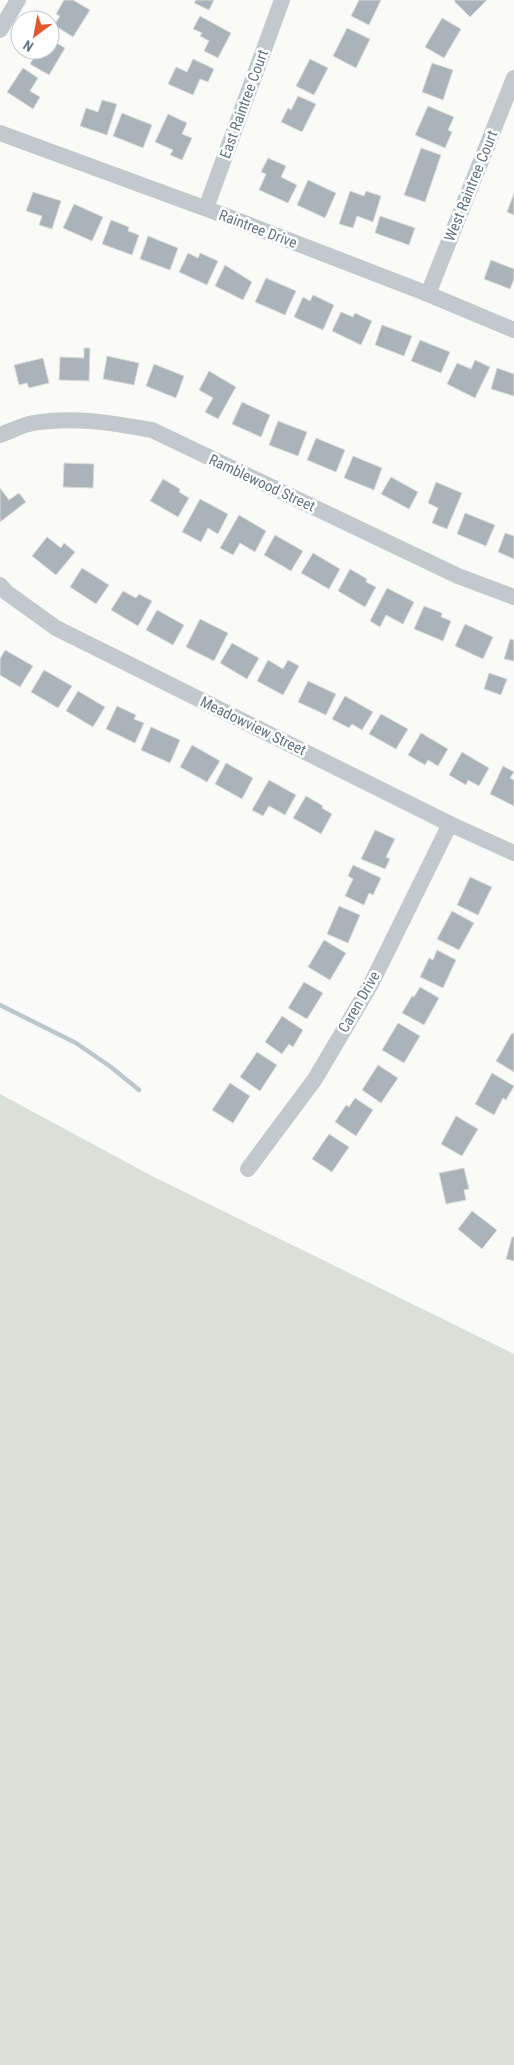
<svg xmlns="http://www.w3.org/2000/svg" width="514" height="2065" font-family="'Roboto Condensed',sans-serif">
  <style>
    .green { fill: #dadfd7 }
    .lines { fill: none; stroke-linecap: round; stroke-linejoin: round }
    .stream { stroke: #bbc7cb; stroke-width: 4.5 }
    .building { fill: #aab3b9; stroke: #dcdcda }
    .minor { stroke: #c3c8cc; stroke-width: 16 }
    .labels { text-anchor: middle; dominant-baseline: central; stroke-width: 5; stroke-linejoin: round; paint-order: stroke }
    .street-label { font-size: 15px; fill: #657683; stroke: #fff }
  </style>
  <rect width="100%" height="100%" fill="#fafaf8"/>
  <polygon class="green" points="0,1094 152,1176 514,1354 514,2065 0,2065"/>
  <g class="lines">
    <polyline class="stream" points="0,1005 76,1043 111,1067 139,1090"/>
  </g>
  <g class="building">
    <polygon points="64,0 73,0 90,10 73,37 54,25 60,16 56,14"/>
    <polygon points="196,0 214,0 209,10 194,3"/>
    <polygon points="359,0 381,0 369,25 351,16"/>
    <polygon points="455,0 487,0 470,17 454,1"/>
    <polygon points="200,16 231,33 218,58 204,51 209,41 200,36 202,33 193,29"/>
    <polygon points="442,18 461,29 444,58 425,47"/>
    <polygon points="347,28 370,39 356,68 333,56"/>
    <polygon points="50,39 65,48 49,75 30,64 39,50 50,50"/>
    <polygon points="193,59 214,69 208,82 200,79 193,95 168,84 176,67 187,72"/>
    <polygon points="310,59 328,68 314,95 296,86"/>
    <polygon points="432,63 453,70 443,100 422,92"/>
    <polygon points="23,68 38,78 30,91 40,97 33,109 7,92"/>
    <polygon points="298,96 316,104 302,132 281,122 288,108 291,110"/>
    <polygon points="102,100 117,104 107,135 80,126 86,108 98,112"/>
    <polygon points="428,106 454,117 448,130 452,132 445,148 415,135"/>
    <polygon points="122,113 152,125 143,148 113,136"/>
    <polygon points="168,114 187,123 182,134 192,138 182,160 170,155 173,150 155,142"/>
    <polygon points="421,148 441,155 425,202 404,195"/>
    <polygon points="268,158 286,166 281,177 297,185 288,203 259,190 266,174 261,172"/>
    <polygon points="308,180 336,193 325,218 297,205"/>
    <polygon points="350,191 364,196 366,191 381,196 373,222 357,216 353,228 339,224"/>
    <polygon points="33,192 61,201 52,229 39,225 42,216 26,211"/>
    <polygon points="514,193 514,215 507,212"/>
    <polygon points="74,204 103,217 92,241 63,228"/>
    <polygon points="380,216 415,228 409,245 375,233"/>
    <polygon points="111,220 129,227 128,231 139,235 132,255 102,244"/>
    <polygon points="148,236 178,248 170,270 140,259"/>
    <polygon points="188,253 198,258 200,253 218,261 207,285 179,272"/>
    <polygon points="491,260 514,269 514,279 510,289 484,279"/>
    <polygon points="225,265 252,282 243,300 215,286"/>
    <polygon points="266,278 296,291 285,315 255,302"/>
    <polygon points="313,295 334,305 323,330 294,317 303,297 310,301"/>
    <polygon points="341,312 353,317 355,313 372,321 361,345 332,331"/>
    <polygon points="382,325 412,336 404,356 375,345"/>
    <polygon points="420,340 450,352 441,373 411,361"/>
    <polygon points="84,348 90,348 89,381 59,380 60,357 84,358"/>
    <polygon points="107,356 139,363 134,385 103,379"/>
    <polygon points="43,358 49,383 29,388 27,383 19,385 14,365"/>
    <polygon points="475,360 490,367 475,398 447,384 457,363 471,369"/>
    <polygon points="154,364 184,376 176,398 146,386"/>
    <polygon points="497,368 514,374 514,396 491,389"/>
    <polygon points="209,371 236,387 218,419 205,412 213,398 199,390"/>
    <polygon points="242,402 270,415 261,437 232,424"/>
    <polygon points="278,421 307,432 298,456 269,445"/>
    <polygon points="316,438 345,450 336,472 307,460"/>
    <polygon points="353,456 382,468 374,490 344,478"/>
    <polygon points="64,463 94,464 93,488 63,487"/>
    <polygon points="391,477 418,492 409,509 381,494"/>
    <polygon points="163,479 180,489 179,492 189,498 178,517 150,501"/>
    <polygon points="436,482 462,493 447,529 432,523 438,508 428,503"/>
    <polygon points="0,488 9,500 19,493 26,502 0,522"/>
    <polygon points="200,499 228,514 218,534 208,528 201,542 182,532"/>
    <polygon points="465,513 495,525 486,546 457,534"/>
    <polygon points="239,515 266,531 255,552 240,543 233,555 220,548"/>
    <polygon points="505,533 514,536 514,559 498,552"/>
    <polygon points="275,535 303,551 291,571 264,555"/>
    <polygon points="47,537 61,548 64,543 75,552 56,575 32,556"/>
    <polygon points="313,553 340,569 329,589 301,573"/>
    <polygon points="82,568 109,585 96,604 70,587"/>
    <polygon points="350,569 367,579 366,582 376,587 365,607 338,591"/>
    <polygon points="387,588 414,602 403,624 386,615 380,627 370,621"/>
    <polygon points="123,591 136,598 139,594 152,601 138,626 111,610"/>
    <polygon points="424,606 442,613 441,617 451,621 443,641 414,629"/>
    <polygon points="157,610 184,625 173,645 146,630"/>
    <polygon points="200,619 228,633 214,661 186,647"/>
    <polygon points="465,624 493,637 483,659 455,646"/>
    <polygon points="510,639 514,640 514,661 504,659"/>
    <polygon points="232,643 259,658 247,679 220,663"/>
    <polygon points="5,650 33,666 20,687 0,675 0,659"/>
    <polygon points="268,660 283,669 288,660 299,666 283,695 257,681"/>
    <polygon points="44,670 72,686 58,708 31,692"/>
    <polygon points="489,673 507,679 501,695 484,689"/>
    <polygon points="308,681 336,694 326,715 298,702"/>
    <polygon points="78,691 105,707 93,727 66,711"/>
    <polygon points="345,696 373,712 362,730 352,724 349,728 332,719"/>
    <polygon points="117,706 136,715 134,719 144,723 135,743 106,729"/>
    <polygon points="381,714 408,729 396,749 369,734"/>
    <polygon points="151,727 180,740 170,763 141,750"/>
    <polygon points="421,733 448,749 438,766 428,760 425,765 408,755"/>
    <polygon points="192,745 220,761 207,782 180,767"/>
    <polygon points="462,752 489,768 479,786 468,780 466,785 449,775"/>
    <polygon points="226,763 253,778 242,799 215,784"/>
    <polygon points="503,766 514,772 510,778 514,780 514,806 490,794"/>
    <polygon points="269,780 296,795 285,815 269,806 263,816 252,810"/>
    <polygon points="306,796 323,806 322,808 332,814 321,834 293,818"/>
    <polygon points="375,830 395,839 386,857 390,859 385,869 361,859"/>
    <polygon points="353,865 381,878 373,895 369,893 364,905 345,896 353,879 348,876"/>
    <polygon points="470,877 492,887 478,915 457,905"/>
    <polygon points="339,906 360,915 348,943 327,934"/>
    <polygon points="452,911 474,923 459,950 437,939"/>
    <polygon points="324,940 346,953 330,980 308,967"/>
    <polygon points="437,950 456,960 443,988 420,977 429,958 433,960"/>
    <polygon points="304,982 323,993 307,1019 288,1008"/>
    <polygon points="420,987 439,998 424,1025 402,1013 412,996 414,997"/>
    <polygon points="282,1016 303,1030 293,1047 289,1044 282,1054 265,1042"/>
    <polygon points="398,1023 420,1036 404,1063 382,1050"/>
    <polygon points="512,1033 514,1034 514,1072 496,1061"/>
    <polygon points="257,1052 277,1065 260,1091 240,1077"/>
    <polygon points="378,1065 398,1078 381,1103 362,1090"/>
    <polygon points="492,1073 514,1086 506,1100 503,1098 494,1115 475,1104"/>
    <polygon points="230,1083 250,1096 233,1123 212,1110"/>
    <polygon points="355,1098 373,1110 356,1136 335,1122 346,1105 349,1107"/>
    <polygon points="456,1116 478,1129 462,1156 441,1144"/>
    <polygon points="329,1134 349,1147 332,1172 312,1159"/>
    <polygon points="464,1168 469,1189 464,1190 466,1200 446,1204 439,1173"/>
    <polygon points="472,1211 497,1230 482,1249 458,1229"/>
    <polygon points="512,1237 514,1237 514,1261 506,1259"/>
  </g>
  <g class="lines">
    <g class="minor">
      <polyline points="0,30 18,0"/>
      <polyline points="0,133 226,216 428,294 514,330"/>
      <polyline points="206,208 282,0"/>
      <polyline points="428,294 514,78"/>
      <path d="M0 435C11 431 22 425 33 423 74 416 112 423 152 430L458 576 514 597"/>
      <polyline points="0,585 6,592 56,628 450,824 514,853"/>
      <polyline points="248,1169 315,1079 371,984 450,824"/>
    </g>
  </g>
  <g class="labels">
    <g class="street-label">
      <text transform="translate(244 104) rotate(-70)">East Raintree Court</text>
      <text transform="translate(471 186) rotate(-68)">West Raintree Court</text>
      <text transform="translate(258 229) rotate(21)">Raintree Drive</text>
      <text transform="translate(262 483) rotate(25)">Ramblewood Street</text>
      <text transform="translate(253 726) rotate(26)">Meadowview Street</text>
      <text transform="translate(359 1002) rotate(-60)">Caren Drive</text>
    </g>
  </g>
  <g transform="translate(35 35) rotate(212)"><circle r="24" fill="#ffffff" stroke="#c1c8cd"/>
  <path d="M0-4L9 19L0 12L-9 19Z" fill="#e4572e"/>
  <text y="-8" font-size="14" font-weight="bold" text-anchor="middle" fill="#657683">N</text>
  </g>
</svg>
